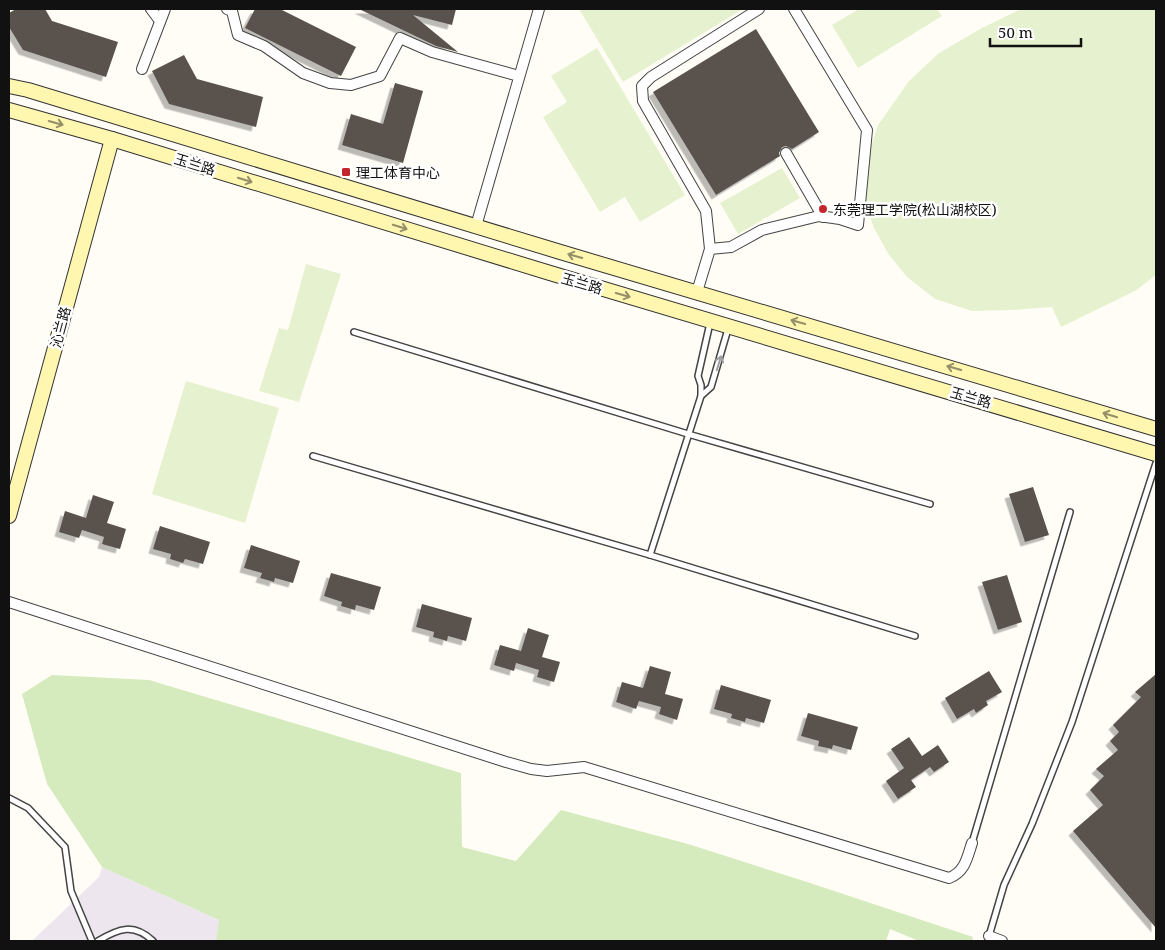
<svg xmlns="http://www.w3.org/2000/svg" width="1165" height="950" font-family="'Noto Serif','Noto Sans SC',serif">
  <style>
    .industrial { fill: #eee6ef }
    .green { fill: #d5ebbd }
    .pitch { fill: #e6f2cf }
    .building { fill: #5a524d; filter: url(#shadow) }
    .lines { fill: none; stroke-linecap: round; stroke-linejoin: round }
    .lane-casing { stroke: #444; stroke-width: 8 }
    .street-casing { stroke: #444; stroke-width: 12 }
    .secondary-casing { stroke: #333; stroke-width: 16 }
    .lane { stroke: #fff; stroke-width: 5 }
    .street { stroke: #fff; stroke-width: 10 }
    .secondary { stroke: #fff6b0; stroke-width: 14 }
    .oneway { stroke: #948f68 }
    .oneway2 { stroke: #a0a0a0 }
    .poi-dot { fill: #c4262e; stroke: #fff; stroke-width: 2 }
    .labels { text-anchor: middle; dominant-baseline: central; stroke-width: 5; stroke-linejoin: round; paint-order: stroke }
    .street-label { font-size: 14px; fill: #111; stroke: #fff }
    .poi-label { font-size: 14px; fill: #111; stroke: #fff; text-anchor: start }
  </style>
  <defs>
    <filter id="shadow"><feDropShadow dx="-4.5" dy="4.5" stdDeviation="0" flood-color="#0004"/></filter>
  </defs>
  <rect width="100%" height="100%" fill="#fffdf5"/>
  <polygon class="industrial" points="102,867 219,920 216,941 32,941 99,877"/>
  <polygon class="green" points="52,675 149,680 461,773 462,847 516,861 561,810 688,844 807,882 973,937 972,941 919,941 890,929 886,941 216,941 219,920 102,867 47,784 22,694"/>
  <g class="pitch">
    <polygon points="579,9 743,9 623,82"/>
    <polygon points="859,9 937,9 942,16 858,68 832,25"/>
    <polygon points="1021,9 1156,9 1156,275 1135,291 1061,327 1052,307 1013,310 972,311 935,299 907,277 889,255 874,228 864,201 864,168 878,125 909,81 939,53 980,29"/>
    <polygon points="597,48 685,195 640,222 625,197 600,212 543,117 567,102 551,76"/>
    <polygon points="782,168 800,198 738,234 720,203"/>
    <polygon points="306,264 341,274 299,402 259,391 279,328 288,330"/>
    <polygon points="186,381 279,408 245,523 152,494"/>
  </g>
  <g class="building">
    <polygon points="16,9 45,9 52,21 118,42 106,77 23,50 9,27 9,13"/>
    <polygon points="255,9 280,9 356,47 341,76 245,28"/>
    <polygon points="359,9 456,9 452,25 413,15 458,52 436,46"/>
    <polygon points="756,29 819,132 792,149 786,146 782,147 779,153 780,156 716,195 653,92"/>
    <polygon points="184,55 197,79 263,97 256,127 169,104 152,71"/>
    <polygon points="395,83 423,91 403,163 342,145 351,114 383,124"/>
    <polygon points="1033,487 1049,535 1025,542 1009,494"/>
    <polygon points="93,495 114,502 107,523 126,529 120,549 102,544 104,537 82,530 79,538 59,532 65,511 86,518"/>
    <polygon points="160,526 210,542 203,564 185,559 183,563 170,559 171,554 153,549"/>
    <polygon points="251,545 300,561 293,583 275,578 274,582 260,578 262,573 244,568"/>
    <polygon points="331,573 381,587 374,610 356,605 355,610 341,606 342,602 324,596"/>
    <polygon points="1007,575 1022,622 998,630 982,582"/>
    <polygon points="422,604 472,618 466,641 448,636 447,641 433,637 434,632 416,627"/>
    <polygon points="528,628 549,635 542,657 560,662 554,682 537,677 539,670 516,663 514,671 494,665 500,645 521,651"/>
    <polygon points="650,666 671,672 665,694 683,699 677,720 659,714 661,707 639,701 636,709 616,702 622,682 643,688"/>
    <polygon points="989,671 1002,692 986,701 988,705 976,713 974,709 957,719 945,698"/>
    <polygon points="1156,674 1156,928 1073,831 1103,805 1090,790 1104,776 1096,769 1118,750 1110,741 1119,732 1113,725 1141,697 1135,692"/>
    <polygon points="721,685 771,700 764,723 746,718 745,722 731,718 732,714 714,709"/>
    <polygon points="808,713 858,727 851,750 833,745 832,749 818,746 819,741 801,736"/>
    <polygon points="909,737 922,756 938,745 949,762 934,772 930,767 911,780 916,787 898,799 886,781 904,768 891,749"/>
  </g>
  <g class="lines">
    <defs>
      <g id="lane">
        <polyline points="354,332 688,434 930,504"/>
        <polyline points="701,396 711,387 728,329"/>
        <polyline points="313,456 650,555 915,636"/>
        <polyline points="650,555 701,396 701,385 698,376 710,323"/>
        <polyline points="9,798 28,808 65,847 71,891 92,941"/>
        <polyline points="972,843 1070,512"/>
        <polyline points="989,936 1004,885 1032,824 1072,722 1156,463"/>
        <path d="M98 941C119 928 134 923 153 941"/>
      </g>
      <g id="street">
        <polyline points="151,9 160,21"/>
        <polyline points="227,9 232,11 238,35 264,46 303,73 330,83 351,85 380,76 400,38 432,52 519,76"/>
        <polyline points="142,69 165,9"/>
        <polyline points="786,153 823,217"/>
        <polyline points="476,226 539,9"/>
        <polyline points="710,249 706,211 643,101 642,86 651,77 759,9"/>
        <polyline points="697,292 710,249 731,247 762,230 819,216 840,219 858,225 867,130 794,9"/>
        <path d="M9 602 506 762 531 769 547 771 584 767 949 878C965 872 967 858 972 843"/>
        <polyline points="989,936 1002,941"/>
      </g>
      <g id="secondary">
        <polyline points="9,86 28,90 557,251 1156,429"/>
        <polyline points="9,110 112,139 550,273 1156,454"/>
        <polyline points="9,516 112,139"/>
      </g>
    </defs>
    <use href="#lane" class="lane-casing"/>
    <use href="#street" class="street-casing"/>
    <use href="#secondary" class="secondary-casing"/>
    <use href="#lane" class="lane"/>
    <use href="#street" class="street"/>
    <use href="#secondary" class="secondary"/>
  </g>
  <defs><path id="oneway-shaft" d="M-6 0H5M1.5-3L5.5 0L1.5 3" fill="none" stroke-width="1.6" stroke-linecap="round" stroke-linejoin="round" transform="scale(1.25)"/></defs>
  <g class="oneway">
    <use href="#oneway-shaft" transform="translate(56 123) rotate(16)"/>
    <use href="#oneway-shaft" transform="translate(245 180) rotate(17)"/>
    <use href="#oneway-shaft" transform="translate(400 227) rotate(17)"/>
    <use href="#oneway-shaft" transform="translate(575 256) rotate(-164)"/>
    <use href="#oneway-shaft" transform="translate(623 295) rotate(16)"/>
    <use href="#oneway-shaft" transform="translate(798 322) rotate(-164)"/>
    <use href="#oneway-shaft" transform="translate(954 368) rotate(-164)"/>
    <use href="#oneway-shaft" transform="translate(1110 415) rotate(-163)"/>
  </g>
  <use class="oneway2" href="#oneway-shaft" transform="translate(719 363) rotate(-73)"/>
  <g class="poi-dot">
    <rect x="341" y="167" width="10" height="10" rx="2.5"/>
    <circle cx="823" cy="209" r="5"/>
  </g>
  <g class="labels">
    <g class="street-label">
      <text transform="translate(195 164) rotate(17)">玉兰路</text>
      <text transform="translate(582 283) rotate(16)">玉兰路</text>
      <text transform="translate(60 327) rotate(-75)">沁兰路</text>
      <text transform="translate(971 397) rotate(16)">玉兰路</text>
    </g>
    <g class="poi-label">
      <text x="356" y="172">理工体育中心</text>
      <text x="833" y="209">东莞理工学院(松山湖校区)</text>
    </g>
  </g>
  <rect width="1165" height="950" fill="none" stroke="#111111" stroke-width="20"/>
  <path d="M990 38v8h91v-8" fill="none" stroke="#111111" stroke-width="2.5"/>
  <text x="998" y="38" font-size="15" fill="#111111" stroke="#ffffff" stroke-width="4" paint-order="stroke">50 m</text>
</svg>
